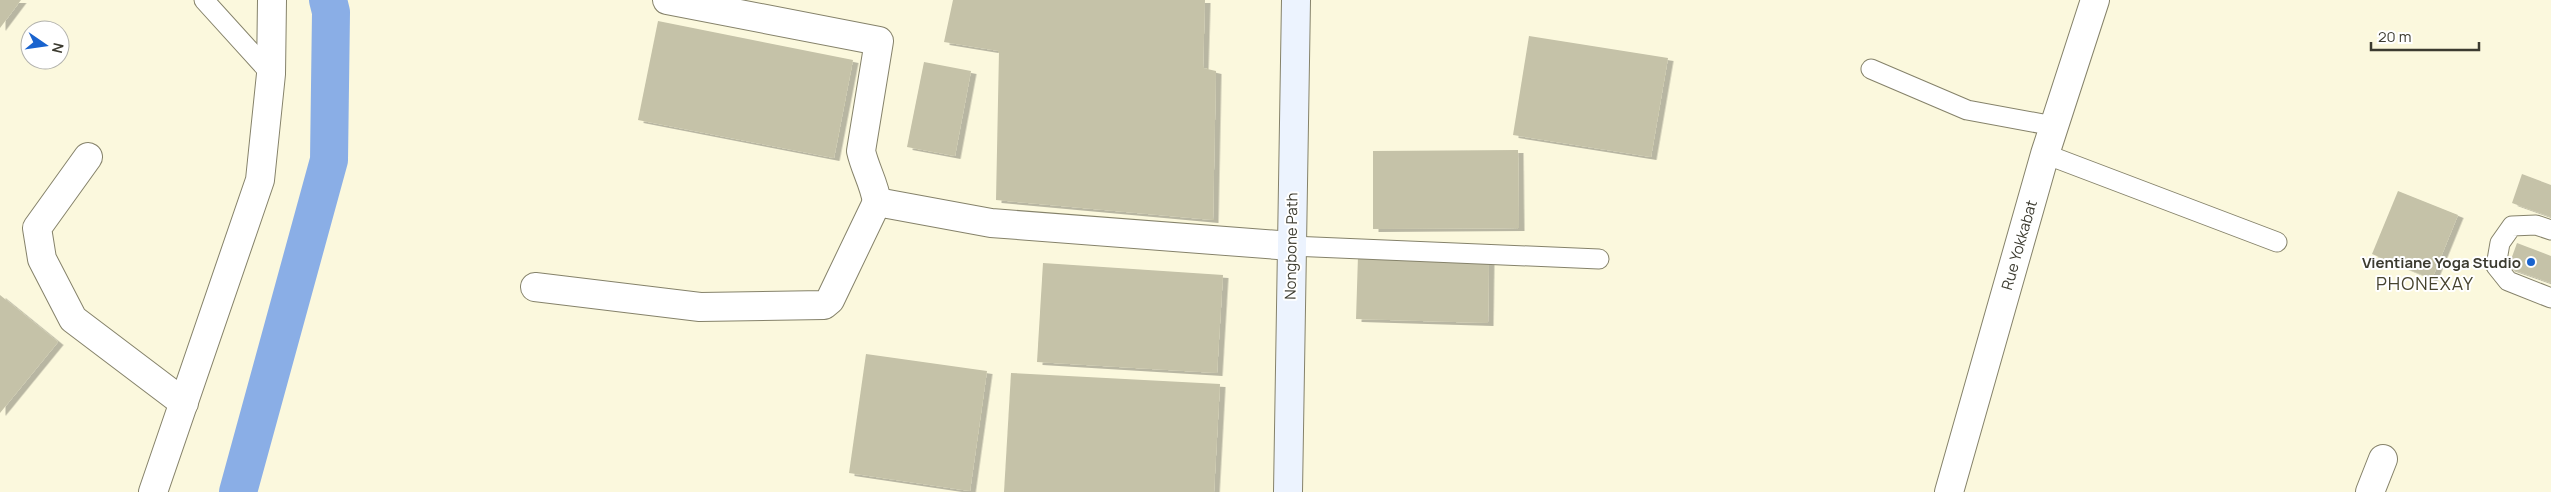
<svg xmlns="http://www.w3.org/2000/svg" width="2551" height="492" font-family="Manrope,sans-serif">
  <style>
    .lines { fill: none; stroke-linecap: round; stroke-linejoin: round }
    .canal { stroke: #8aaee6; stroke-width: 38 }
    .building { fill: #c5c2a8; filter: url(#shadow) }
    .lane-casing { stroke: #85826a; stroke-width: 21 }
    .street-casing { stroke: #85826a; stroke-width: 30 }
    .secondary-casing { stroke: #85826a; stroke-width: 30 }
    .lane { stroke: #fff; stroke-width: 19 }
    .street { stroke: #fff; stroke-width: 28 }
    .secondary { stroke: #ecf3fe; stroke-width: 28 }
    .poi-dot { fill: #1963ce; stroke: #fff; stroke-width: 2 }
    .labels { text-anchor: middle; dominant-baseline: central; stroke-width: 4; stroke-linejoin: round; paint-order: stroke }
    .street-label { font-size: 15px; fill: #3c3b30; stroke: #fff }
    .poi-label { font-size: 15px; font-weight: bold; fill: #3c3b30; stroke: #fff; text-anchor: end }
    .quarter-label { font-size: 18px; letter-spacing: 1px; fill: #46432d; stroke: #fff }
  </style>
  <defs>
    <filter id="shadow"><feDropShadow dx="5.5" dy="3" stdDeviation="0" flood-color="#0004"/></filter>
  </defs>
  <rect width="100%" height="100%" fill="#fbf8dd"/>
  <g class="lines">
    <polyline class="canal" points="238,492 329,160 331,12 328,0"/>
  </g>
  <g class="building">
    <polygon points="0,0 21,0 0,28"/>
    <polygon points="953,0 1205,0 1203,68 1216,71 1213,220 996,200 999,51 944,42"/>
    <polygon points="658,21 853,60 834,158 638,120"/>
    <polygon points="1529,36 1668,58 1651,157 1513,135"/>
    <polygon points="924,62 971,71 955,156 907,147"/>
    <polygon points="1518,150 1519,228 1373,229 1373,151"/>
    <polygon points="2522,174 2551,185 2551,217 2512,203"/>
    <polygon points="2398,191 2458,215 2432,279 2372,254"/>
    <polygon points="2517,243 2551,256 2551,283 2508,268"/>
    <polygon points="1358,255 1489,257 1488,323 1356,319"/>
    <polygon points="1043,263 1223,275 1217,373 1037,362"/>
    <polygon points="0,295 58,342 0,413"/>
    <polygon points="866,354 987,371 970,491 849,473"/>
    <polygon points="1011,373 1220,384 1214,492 1004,492"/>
  </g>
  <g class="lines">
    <defs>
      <g id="lane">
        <polyline points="204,0 271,74"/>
        <polyline points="1871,69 1967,110 2054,126"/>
        <polyline points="2045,154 2277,242"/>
        <polyline points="2551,230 2536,225 2512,226 2500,243 2496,266 2508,281 2551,298"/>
        <polyline points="1291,246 1599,259"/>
      </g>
      <g id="street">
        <path d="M667 0 879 41 861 151C865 169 874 183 877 202"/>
        <polyline points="88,157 37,228 42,259 73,319 184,403"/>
        <polyline points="535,287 700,307 824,305 830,300 877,202 991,223 1291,246"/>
        <polyline points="153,492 260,180 271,74 272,0"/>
        <polyline points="1949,492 2045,154 2095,0"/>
        <polyline points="2370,492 2383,459"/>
      </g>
      <polyline id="secondary" points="1288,492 1296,0"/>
    </defs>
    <use href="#lane" class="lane-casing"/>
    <use href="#street" class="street-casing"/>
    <use href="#secondary" class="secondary-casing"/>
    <use href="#lane" class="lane"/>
    <use href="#street" class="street"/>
    <use href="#secondary" class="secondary"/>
  </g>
  <circle class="poi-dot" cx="2531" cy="262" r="5"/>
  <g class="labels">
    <g class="street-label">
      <text transform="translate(2019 245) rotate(-74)">Rue Yokkabat</text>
      <text transform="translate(1291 246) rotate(-89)">Nongbone Path</text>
    </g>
    <g class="poi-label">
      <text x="2521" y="262">Vientiane Yoga Studio</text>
    </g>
    <g class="quarter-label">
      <text x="2425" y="283">PHONEXAY</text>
    </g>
  </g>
  <g transform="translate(45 45) rotate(103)"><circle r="24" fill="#ffffff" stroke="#b1b1ac"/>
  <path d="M0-4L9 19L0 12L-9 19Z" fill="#1963ce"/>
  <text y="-8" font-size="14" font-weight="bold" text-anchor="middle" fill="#3c3b30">N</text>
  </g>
  <path d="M2371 42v8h108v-8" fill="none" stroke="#3c3b30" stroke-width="2.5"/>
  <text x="2378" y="42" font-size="15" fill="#3c3b30" stroke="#ffffff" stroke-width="4" paint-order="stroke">20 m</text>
</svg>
